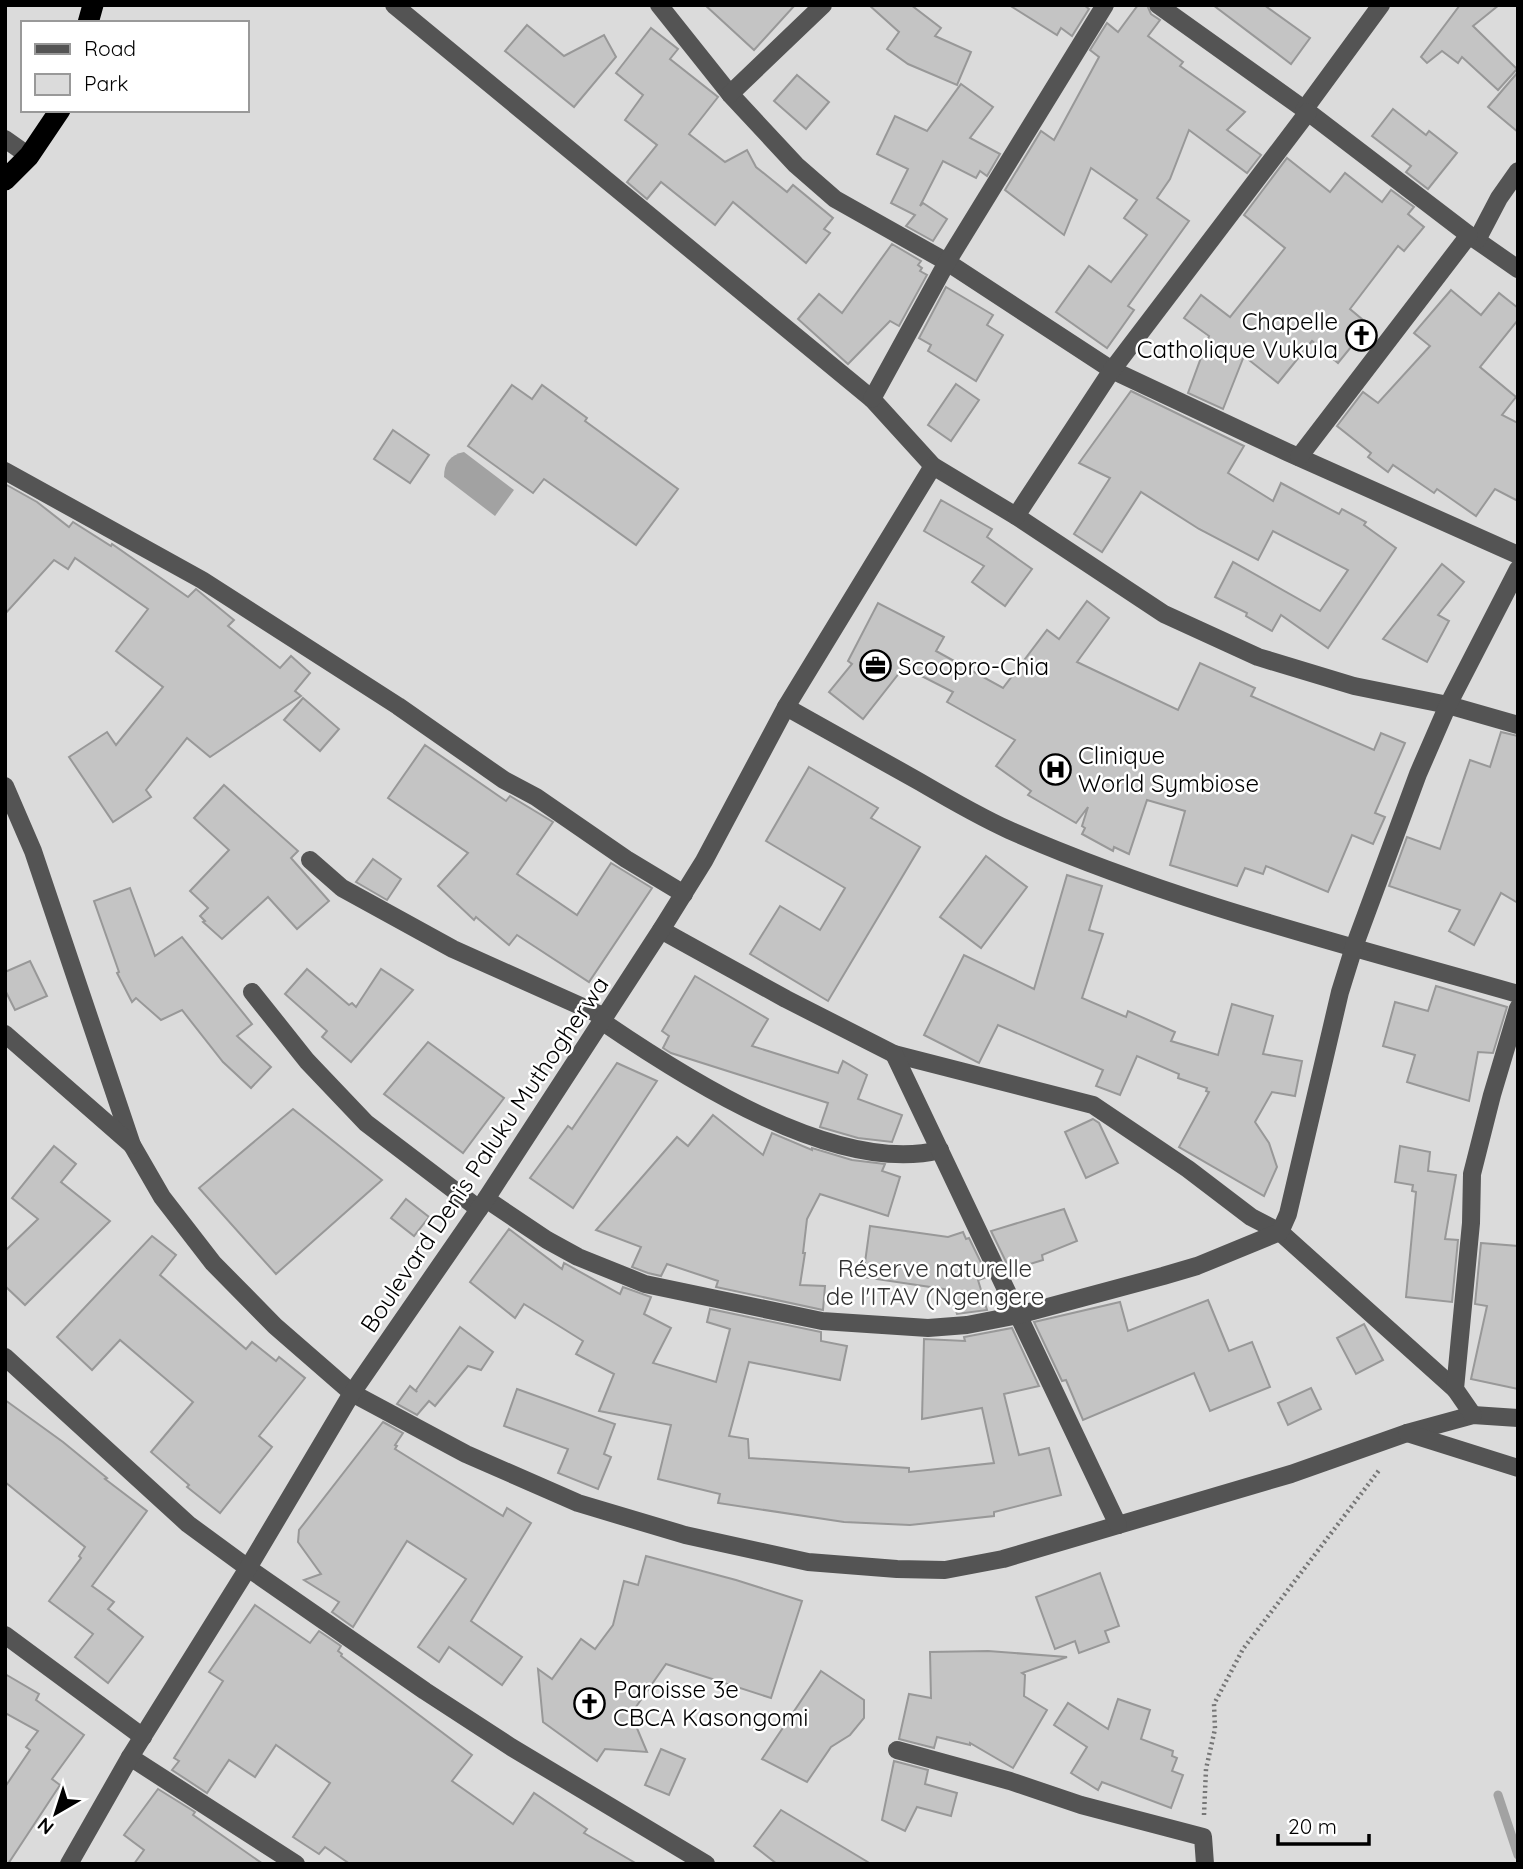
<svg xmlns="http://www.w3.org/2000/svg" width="1523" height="1869" font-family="Quicksand,sans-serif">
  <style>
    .green { fill: #dbdbdb; fill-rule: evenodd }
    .water { fill: #a2a2a2 }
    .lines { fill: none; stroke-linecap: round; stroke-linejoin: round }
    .stream { stroke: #a2a2a2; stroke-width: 9 }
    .building { fill: #c4c4c4; stroke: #989898; stroke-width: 2 }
    .highway-casing { stroke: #dbdbdb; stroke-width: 24 }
    .path { stroke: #767676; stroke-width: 4.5; stroke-dasharray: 2 3.5; stroke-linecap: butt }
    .minor { stroke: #545454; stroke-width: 18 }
    .highway { stroke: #000; stroke-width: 21 }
    .labels { text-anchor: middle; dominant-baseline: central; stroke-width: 5; stroke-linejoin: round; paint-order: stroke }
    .poi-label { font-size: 24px; fill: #000; stroke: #fff; text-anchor: start }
    .street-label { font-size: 24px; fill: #000; stroke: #fff }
    .park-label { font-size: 24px; fill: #323232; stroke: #fff }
  </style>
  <rect width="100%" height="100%" fill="#fff"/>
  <path class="green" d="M5 5H1518V1864H5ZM23 23H247V110H23Z"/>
  <path class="water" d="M464 452 514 490 495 516 444 477C444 463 450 455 464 452Z"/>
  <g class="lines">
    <polyline class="stream" points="1498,1795 1518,1855"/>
  </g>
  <g class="building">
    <polygon points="705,5 795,5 754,50"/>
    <polygon points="869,5 911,5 941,28 935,36 971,52 957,85 908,64 887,49 899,32"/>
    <polygon points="1009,5 1084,5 1089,9 1072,36 1061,28 1057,35"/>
    <polygon points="1138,5 1147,5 1151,14 1160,20 1148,36 1183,62 1180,66 1245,112 1227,130 1261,155 1247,173 1189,130 1170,179 1157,198 1189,221 1128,306 1134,310 1107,348 1056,312 1089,266 1111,282 1147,235 1124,218 1137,200 1091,168 1064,235 1005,190 1041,131 1054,140 1099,57 1090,50 1107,23 1118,32"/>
    <polygon points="1213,5 1264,5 1310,38 1291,64"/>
    <polygon points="1460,5 1499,5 1473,26 1517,69 1498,90 1462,57 1458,63 1442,51 1427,63 1421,57"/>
    <polygon points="527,25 564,56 604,35 616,57 574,107 505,51"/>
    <polygon points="651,28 678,49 670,59 718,97 689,134 725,162 747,150 756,167 787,192 793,185 833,218 824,229 830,233 806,263 733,202 715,225 661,182 647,199 627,182 657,145 625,120 643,95 616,73"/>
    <polygon points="1518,72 1518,132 1488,107"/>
    <polygon points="797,75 829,102 806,129 774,101"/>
    <polygon points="961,84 993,107 970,138 1000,154 987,176 980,171 976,178 943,161 920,206 923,203 947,219 933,241 906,226 915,215 891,203 908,169 877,154 895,116 927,131"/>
    <polygon points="1393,109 1426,135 1429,131 1457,153 1428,189 1406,172 1411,166 1372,136"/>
    <polygon points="1287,158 1330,192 1345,173 1382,202 1391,190 1414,207 1408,214 1424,227 1404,251 1398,246 1350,309 1369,325 1338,363 1312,341 1278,383 1244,356 1223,409 1188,393 1209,336 1184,318 1201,295 1230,317 1285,248 1244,215"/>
    <polygon points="892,244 921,261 918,265 922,268 920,271 927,275 899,326 890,321 848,364 798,319 819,294 842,313"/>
    <polygon points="946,287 993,315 987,325 1003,335 976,381 928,351 931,345 919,338"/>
    <polygon points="1451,290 1481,315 1499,293 1518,308 1518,320 1480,367 1516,397 1502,415 1518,423 1518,501 1495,489 1476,516 1437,489 1434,493 1393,465 1388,472 1368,457 1371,453 1337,426 1363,392 1378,403 1430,346 1414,333"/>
    <polygon points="956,384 979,400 951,441 928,425"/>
    <polygon points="512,385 532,399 542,385 587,418 585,421 678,489 636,545 544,479 533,493 468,446"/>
    <polygon points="1131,391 1244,446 1228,473 1273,501 1281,483 1339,514 1342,509 1366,522 1364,525 1396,548 1328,648 1281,615 1272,631 1246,616 1247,613 1215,597 1233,562 1320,611 1348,570 1273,531 1258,560 1199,529 1141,492 1102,552 1074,534 1110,478 1079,463"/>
    <polygon points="393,430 429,455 410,483 374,459"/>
    <polygon points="5,484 37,502 69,527 73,522 111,546 112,544 188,597 196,589 234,620 228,626 280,668 291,656 310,673 295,691 301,696 210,757 187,738 146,790 151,797 113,822 69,757 107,732 116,745 163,687 116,651 148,609 75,558 68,569 54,560 5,614"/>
    <polygon points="941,500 992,529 987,537 1032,569 1005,606 972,582 984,566 924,531"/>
    <polygon points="1442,564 1464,582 1438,615 1449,621 1427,662 1383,639"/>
    <polygon points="1087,601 1109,618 1077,662 1178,710 1200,663 1255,688 1251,696 1374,750 1381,733 1405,743 1375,813 1385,817 1373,844 1352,835 1328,892 1266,866 1263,874 1245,868 1237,886 1170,865 1185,811 1147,800 1129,854 1114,847 1113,851 1082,834 1085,828 1082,826 1088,807 1076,823 1028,795 1031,791 996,766 1015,740 947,702 953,692 904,667 863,719 829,692 852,664 848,661 878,603 944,637 936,651 1003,688 1047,630 1059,639"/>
    <polygon points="303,698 339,729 320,751 284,720"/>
    <polygon points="1501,732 1518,736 1518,903 1501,893 1474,945 1449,931 1460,910 1389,886 1407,837 1440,849 1470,760 1490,767"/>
    <polygon points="425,745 506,801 510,796 553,822 517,874 577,915 611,863 652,888 589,982 517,935 509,945 476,917 474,920 438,886 468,853 388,798"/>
    <polygon points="809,767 878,808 871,818 920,847 828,1001 750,954 780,906 820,930 845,888 766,841"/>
    <polygon points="224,785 298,851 291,858 329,901 297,929 268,897 222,939 203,922 205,921 200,916 208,908 190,891 229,850 194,818"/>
    <polygon points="986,856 1027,887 981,948 940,917"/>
    <polygon points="373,859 401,879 387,900 356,882"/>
    <polygon points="1067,875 1102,886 1089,930 1103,934 1082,998 1126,1017 1128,1011 1175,1032 1171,1041 1218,1055 1232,1004 1273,1016 1263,1054 1302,1061 1295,1096 1272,1092 1255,1122 1269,1143 1277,1167 1264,1196 1179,1147 1209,1092 1206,1091 1207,1088 1178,1078 1179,1074 1137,1056 1120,1095 1096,1086 1103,1070 998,1025 979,1063 924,1035 964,955 1034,989"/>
    <polygon points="130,888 155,956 182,937 252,1024 237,1036 271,1067 251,1088 223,1062 182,1010 161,1020 136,998 132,1002 117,973 119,972 94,901"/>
    <polygon points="30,961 47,996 15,1010 5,990 5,972"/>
    <polygon points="307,969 349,1005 352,1003 356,1007 381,969 413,990 351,1062 322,1037 327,1031 285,994"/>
    <polygon points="695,976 768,1019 752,1046 838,1073 843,1061 867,1075 858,1099 902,1115 892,1142 858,1138 820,1127 828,1103 671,1053 663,1048 669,1036 662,1031"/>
    <polygon points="1436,986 1507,1007 1493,1053 1478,1052 1469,1101 1407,1082 1415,1055 1383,1046 1395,1002 1428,1011"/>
    <polygon points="428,1042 504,1098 463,1153 384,1094"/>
    <polygon points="617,1063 657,1081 573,1208 530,1178 568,1126 572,1129"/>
    <polygon points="293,1109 382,1180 276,1274 199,1188"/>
    <polygon points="713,1115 763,1155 772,1133 812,1150 812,1148 852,1160 885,1164 882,1171 900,1177 888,1216 820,1194 807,1219 803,1253 805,1253 800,1285 825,1286 823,1310 716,1287 718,1281 667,1264 661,1276 648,1273 632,1267 641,1247 596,1230 677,1137 688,1146"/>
    <polygon points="1093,1119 1099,1123 1118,1163 1086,1178 1065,1132"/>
    <polygon points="54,1146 76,1164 61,1182 110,1221 25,1305 5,1286 5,1251 38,1219 12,1198"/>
    <polygon points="1400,1146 1430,1152 1428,1171 1456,1175 1445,1239 1458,1240 1452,1302 1406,1297 1416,1192 1412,1191 1413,1185 1395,1182"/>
    <polygon points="406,1199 429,1217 414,1236 391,1218"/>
    <polygon points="1064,1209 1077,1241 1042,1255 1043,1260 1010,1270 991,1231"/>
    <polygon points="870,1226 948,1237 963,1232 966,1239 969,1238 988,1277 978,1280 987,1310 957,1314 950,1290 863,1277"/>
    <polygon points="509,1229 562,1269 564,1263 620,1294 623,1287 651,1297 644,1314 671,1328 653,1363 716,1382 730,1329 707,1322 710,1309 821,1332 821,1341 847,1346 840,1380 749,1362 729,1436 748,1439 749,1458 909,1468 909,1472 994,1463 982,1408 922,1419 924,1339 965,1341 964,1337 1012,1328 1039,1386 1004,1394 1019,1455 1049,1448 1061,1495 994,1512 994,1516 910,1525 844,1522 718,1503 720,1494 658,1479 671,1425 599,1411 614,1374 576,1354 583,1341 524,1304 515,1318 470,1282"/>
    <polygon points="152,1236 176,1255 160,1275 246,1349 252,1342 276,1361 279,1357 305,1378 259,1436 272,1447 220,1513 187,1487 189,1485 151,1452 193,1402 120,1340 92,1370 57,1337"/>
    <polygon points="1481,1243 1518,1246 1518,1389 1471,1379 1487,1306 1475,1304"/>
    <polygon points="1208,1300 1229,1351 1252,1342 1270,1387 1210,1411 1194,1373 1083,1420 1066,1380 1062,1381 1034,1322 1120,1302 1128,1331"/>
    <polygon points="1364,1324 1383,1360 1356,1374 1337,1338"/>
    <polygon points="460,1327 493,1352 481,1370 468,1366 435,1406 429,1401 417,1415 397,1404 410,1386 417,1392 416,1390"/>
    <polygon points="1311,1388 1321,1409 1288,1425 1278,1403"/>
    <polygon points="517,1389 615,1424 604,1454 611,1457 598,1489 558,1473 568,1449 504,1426"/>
    <polygon points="5,1400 63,1442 107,1478 105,1479 147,1511 92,1586 114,1602 108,1609 143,1637 108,1683 75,1657 93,1634 49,1601 81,1558 79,1556 85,1547 5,1482"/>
    <polygon points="383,1422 403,1433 395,1445 397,1446 395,1449 503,1516 507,1508 531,1523 471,1621 522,1657 502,1685 449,1647 439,1662 418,1647 466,1579 407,1541 353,1627 332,1612 339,1602 304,1580 321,1574 298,1542 299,1530"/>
    <polygon points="646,1556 736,1580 802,1601 771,1698 666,1664 631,1714 647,1752 605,1749 597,1761 543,1722 538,1669 552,1679 581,1639 595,1649 613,1625 624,1581 638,1585"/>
    <polygon points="1100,1573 1119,1626 1105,1631 1109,1642 1079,1653 1075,1641 1055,1649 1036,1597"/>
    <polygon points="255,1605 310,1643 319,1631 341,1646 338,1651 342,1654 341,1656 472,1755 452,1781 513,1824 534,1793 587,1829 584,1833 637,1864 350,1864 325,1847 319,1854 293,1837 330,1783 276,1745 255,1777 229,1760 207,1793 172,1770 179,1761 174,1758 223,1681 209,1672"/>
    <polygon points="988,1651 1067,1657 1022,1673 1025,1675 1024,1696 1047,1710 1013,1768 970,1743 970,1745 937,1737 934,1748 899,1739 909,1694 931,1698 930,1652"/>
    <polygon points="821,1671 864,1700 864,1718 850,1735 831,1747 807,1782 762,1759"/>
    <polygon points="5,1674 39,1694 36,1700 84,1735 52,1779 60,1785 8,1864 5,1864 5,1787 30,1750 26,1747 38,1731 5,1713"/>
    <polygon points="1118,1699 1150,1710 1141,1739 1173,1751 1172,1756 1177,1758 1172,1771 1183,1775 1171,1808 1102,1782 1098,1790 1071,1773 1087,1747 1054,1725 1068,1703 1108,1729"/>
    <polygon points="661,1749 685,1759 669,1795 645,1785"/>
    <polygon points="894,1761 928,1770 925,1784 957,1793 951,1816 917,1807 905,1831 882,1820"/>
    <polygon points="158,1789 195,1812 193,1815 263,1864 134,1864 144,1850 124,1835"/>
    <polygon points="781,1810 871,1864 777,1864 754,1846"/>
  </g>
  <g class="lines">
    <defs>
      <g id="highway">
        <polyline points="88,23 93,5"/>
        <polyline points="5,180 29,156 60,110"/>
      </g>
    </defs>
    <use href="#highway" class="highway-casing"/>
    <polyline class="path" points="1204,1815 1206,1769 1215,1729 1214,1704 1243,1649 1380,1469"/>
    <g class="minor">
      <polyline points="394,5 872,399 933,466 1016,516 1164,614 1258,657 1354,686 1448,705 1518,725"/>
      <polyline points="659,5 730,94 796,165 835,199 947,262 1112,370 1287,452 1518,555"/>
      <polyline points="1158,5 1308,112 1469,235 1518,269"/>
      <polyline points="730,94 823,5"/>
      <polyline points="1304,110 1381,5"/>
      <polyline points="5,139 29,156"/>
      <polyline points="1477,240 1499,198 1518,171"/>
      <polyline points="872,399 947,262 1105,5"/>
      <polyline points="1299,457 1469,235"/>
      <polyline points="5,471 202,580 398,706 504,780 536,797 626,859 684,894"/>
      <polyline points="1016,516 1112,370 1308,112"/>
      <path d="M786 707C831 732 875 757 920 782 949 799 978 816 1009 830 1172 902 1347 945 1518 994"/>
      <polyline points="5,786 33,851 132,1145 162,1197 213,1263 275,1326 352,1393 466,1454 578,1503 685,1535 808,1562 897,1569 945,1570 1003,1559 1291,1474 1407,1433 1473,1415 1518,1418"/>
      <polyline points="310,860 342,888 453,949 605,1017"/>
      <polyline points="661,930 786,999 894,1054 1093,1105 1188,1169 1251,1217 1280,1232 1455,1389"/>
      <polyline points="252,992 307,1061 366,1123 479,1209"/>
      <path d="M603 1022C685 1078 837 1176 940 1150"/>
      <polyline points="5,1034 132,1145"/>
      <polyline points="894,1054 1118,1525"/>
      <polyline points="486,1199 547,1240 578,1257 645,1284 822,1321 928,1328 967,1325 1018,1315 1163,1276 1197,1266 1280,1232 1288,1214 1340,992 1354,947 1418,774 1448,705 1518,569"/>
      <polyline points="5,1357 188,1524 248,1568 425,1691 511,1747 706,1864"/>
      <polyline points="1473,1415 1455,1389 1471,1223 1472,1174 1492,1095 1518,1008"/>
      <polyline points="1407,1433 1518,1468"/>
      <polyline points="5,1635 143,1737"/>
      <polyline points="897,1750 1010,1781 1081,1805 1203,1837 1205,1864"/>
      <polyline points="130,1757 296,1864"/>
      <polyline points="69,1864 130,1757 248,1568 352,1393 486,1199 661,930 704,861 786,707 933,466"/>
    </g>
    <use href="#highway" class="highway"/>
  </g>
  <defs>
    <symbol id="church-ring" viewBox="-11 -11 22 22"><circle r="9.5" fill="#fff" stroke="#000" stroke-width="1.5"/><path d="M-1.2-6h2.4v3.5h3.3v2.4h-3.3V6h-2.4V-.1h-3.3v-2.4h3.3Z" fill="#000"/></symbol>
    <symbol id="office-ring" viewBox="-11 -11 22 22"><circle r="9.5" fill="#fff" stroke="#000" stroke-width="1.5"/><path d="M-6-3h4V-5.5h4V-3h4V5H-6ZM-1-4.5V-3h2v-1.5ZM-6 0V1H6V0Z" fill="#000"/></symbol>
    <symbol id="hospital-ring" viewBox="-11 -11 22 22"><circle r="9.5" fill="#fff" stroke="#000" stroke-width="1.5"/><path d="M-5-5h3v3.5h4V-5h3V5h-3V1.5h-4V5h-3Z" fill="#000"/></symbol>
  </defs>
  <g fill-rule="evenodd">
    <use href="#church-ring" x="1344" y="318" width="35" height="35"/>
    <use href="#office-ring" x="858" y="648" width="35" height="35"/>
    <use href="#hospital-ring" x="1038" y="752" width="35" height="35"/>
    <use href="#church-ring" x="572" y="1686" width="35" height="35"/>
  </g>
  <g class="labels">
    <g class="poi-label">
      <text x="1338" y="321" text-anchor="end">Chapelle<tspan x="1338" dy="28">Catholique Vukula</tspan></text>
      <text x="898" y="666">Scoopro-Chia</text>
      <text x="1078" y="755">Clinique<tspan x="1078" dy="28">World Symbiose</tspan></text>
      <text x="613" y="1689">Paroisse 3e<tspan x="613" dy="28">CBCA Kasongomi</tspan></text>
    </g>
    <g class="street-label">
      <text transform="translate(484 1154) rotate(-56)">Boulevard Denis Paluku Muthogherwa</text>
    </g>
    <g class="park-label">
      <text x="935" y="1268">Réserve naturelle<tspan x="935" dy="28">de l'ITAV (Ngengere</tspan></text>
    </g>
  </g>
  <rect width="1523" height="1869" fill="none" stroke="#000000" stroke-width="14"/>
  <rect x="21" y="21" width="228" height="91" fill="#ffffff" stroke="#999999" stroke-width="2"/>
  <rect x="35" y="44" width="35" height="10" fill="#545454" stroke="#999999" stroke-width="2"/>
  <text x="84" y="56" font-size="21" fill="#000000">Road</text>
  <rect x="35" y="74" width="35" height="21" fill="#dbdbdb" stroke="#999999" stroke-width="2"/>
  <text x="84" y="91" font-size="21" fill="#000000">Park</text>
  <g transform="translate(56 1813) rotate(219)" stroke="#ffffff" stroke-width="5" paint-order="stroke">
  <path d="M0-5L12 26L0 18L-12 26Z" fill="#000000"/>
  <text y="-10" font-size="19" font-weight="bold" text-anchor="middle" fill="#000000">N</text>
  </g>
  <path d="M1278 1834v10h91v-10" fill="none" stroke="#000000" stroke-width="3.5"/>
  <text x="1288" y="1834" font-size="21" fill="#000000" stroke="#ffffff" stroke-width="5" paint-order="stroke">20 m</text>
</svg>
